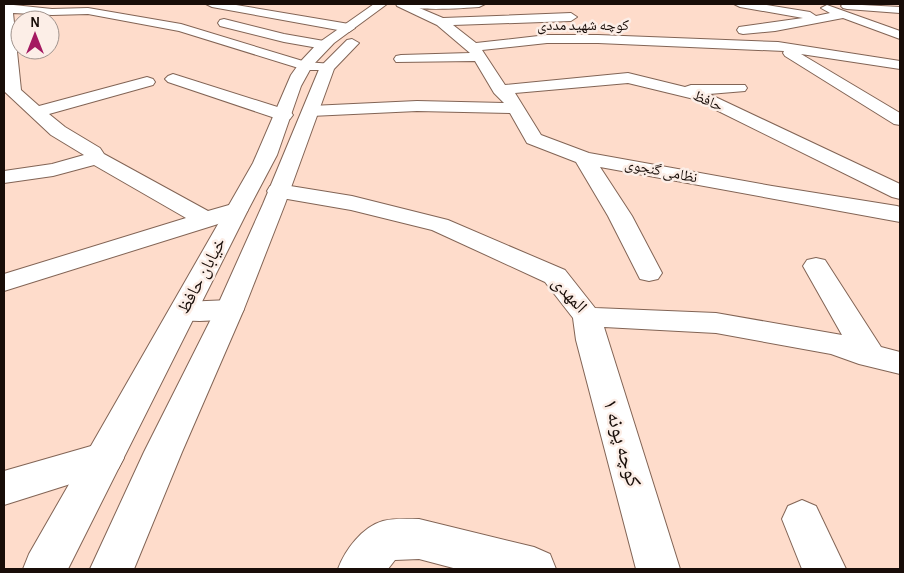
<svg xmlns="http://www.w3.org/2000/svg" width="904" height="573" font-family="'Alegreya Sans','Noto Naskh Arabic',sans-serif">
  <style>
    .lines { fill: none; stroke-linecap: round; stroke-linejoin: round }
    .minor-casing { stroke: #826455; stroke-width: 2 }
    .major-casing { stroke: #826455; stroke-width: 2 }
    .minor { fill: #fff; fill-rule: evenodd }
    .major { fill: #fff; fill-rule: evenodd }
    .labels { text-anchor: middle; dominant-baseline: central; stroke-width: 5; stroke-linejoin: round; paint-order: stroke }
    .far-street-label { font-size: 15px; fill: #180d08; stroke: #fceee7 }
    .street-label { font-size: 18px; fill: #180d08; stroke: #fceee7 }
    .near-street-label { font-size: 21px; fill: #180d08; stroke: #fceee7 }
  </style>
  <rect width="100%" height="100%" fill="#fedccb"/>
  <g class="lines">
    <defs>
      <g id="minor">
        <polygon points="4,4 52,9 88,8 181,24 306,62 332,64 334,67 332,70 305,70 179,31 88,14 52,15 13,13 21,90 39,106 147,77 153,79 155,82 153,85 49,114 65,127 100,148 104,154 208,211 236,203 244,205 248,210 244,215 215,225 4,291 4,274 186,218 94,165 53,176 4,183 4,171 52,164 84,155 51,135 5,92"/>
        <polygon points="206,4 230,4 349,24 355,28 349,32 212,7"/>
        <polygon points="396,4 410,4 443,18 571,13 577,17 571,21 453,25 476,43 547,35 598,35 778,42 900,61 900,69 801,54 900,113 900,125 894,124 785,56 783,53 784,51 598,43 547,43 482,50 505,85 628,73 685,87 691,85 745,85 747,88 745,91 709,94 900,184 900,199 892,197 694,99 628,83 515,93 541,135 589,153 772,186 897,206 900,207 900,222 600,167 632,216 662,273 658,279 649,281 640,279 608,216 576,162 527,143 510,113 417,111 311,116 305,115 302,111 305,107 311,106 417,101 504,103 494,93 475,61 396,62 394,59 396,56 401,55 470,53 437,25 397,6"/>
        <polygon points="734,4 761,4 810,12 816,16 830,13 821,8 827,5 900,31 900,39 843,18 775,31 743,34 739,33 737,30 739,27 803,18 740,7"/>
        <polygon points="843,4 900,7 900,13 847,9 843,8 841,6"/>
        <polygon points="224,19 284,34 324,41 331,45 324,49 284,42 220,26 218,23 220,20"/>
        <polygon points="173,74 290,111 293,115 290,119 284,120 278,119 168,82 165,79 168,76"/>
        <polygon points="278,184 352,196 448,220 565,270 595,308 716,313 842,335 803,266 807,260 816,258 825,260 881,347 900,352 900,374 859,364 831,354 716,333 604,327 680,569 636,569 576,340 573,318 545,282 432,230 351,210 270,196 267,191 270,186"/>
        <path d="M230 300 240 302 244 309 240 316C220 321 193 323 173 318L169 311 173 304 183 302Z"/>
        <polygon points="105,442 118,447 124,458 118,469 4,505 4,471"/>
        <polygon points="802,500 816,506 846,569 802,569 782,519 788,506"/>
        <path d="M419 519 534 547 550 554 556 569H457L419 559 395 560 388 569H338C345 550 362 527 383 521 394 518 408 519 419 519Z"/>
      </g>
      <g id="major">
        <polygon points="374,4 387,4 334,43 312,66 301,86 277,155 248,210 68,569 23,569 29,554 253,163 291,75 301,61 317,44"/>
        <path d="M403 4H485L479 7C465 8 410 12 403 4Z"/>
        <polygon points="352,39 359,43 334,69 285,204 244,309 182,452 134,569 90,569 144,452 216,309 263,204 320,67 347,40"/>
      </g>
    </defs>
    <use href="#minor" class="minor-casing"/>
    <use href="#major" class="major-casing"/>
    <use href="#minor" class="minor"/>
    <use href="#major" class="major"/>
  </g>
  <g class="labels">
    <g class="far-street-label">
      <text x="583" y="25">کوچه شهید مددی</text>
      <text transform="translate(708 101) rotate(24)">حافظ</text>
      <text transform="translate(661 171) rotate(11)">نظامی گنجوی</text>
    </g>
    <g class="street-label">
      <text transform="translate(202 276) rotate(-62)">خیابان حافظ</text>
      <text transform="translate(569 295) rotate(47)">المهدی</text>
    </g>
    <g class="near-street-label">
      <text transform="translate(622 443) rotate(74)">کوچه پونه ۱</text>
    </g>
  </g>
  <rect width="904" height="573" fill="none" stroke="#180d08" stroke-width="10"/>
  <g transform="translate(35 35)"><circle r="24" fill="#fceee7" stroke="#a1948e"/>
  <path d="M0-4L9 19L0 12L-9 19Z" fill="#a41961"/>
  <text y="-8" font-size="14" font-weight="bold" text-anchor="middle" fill="#180d08">N</text>
  </g>
</svg>
